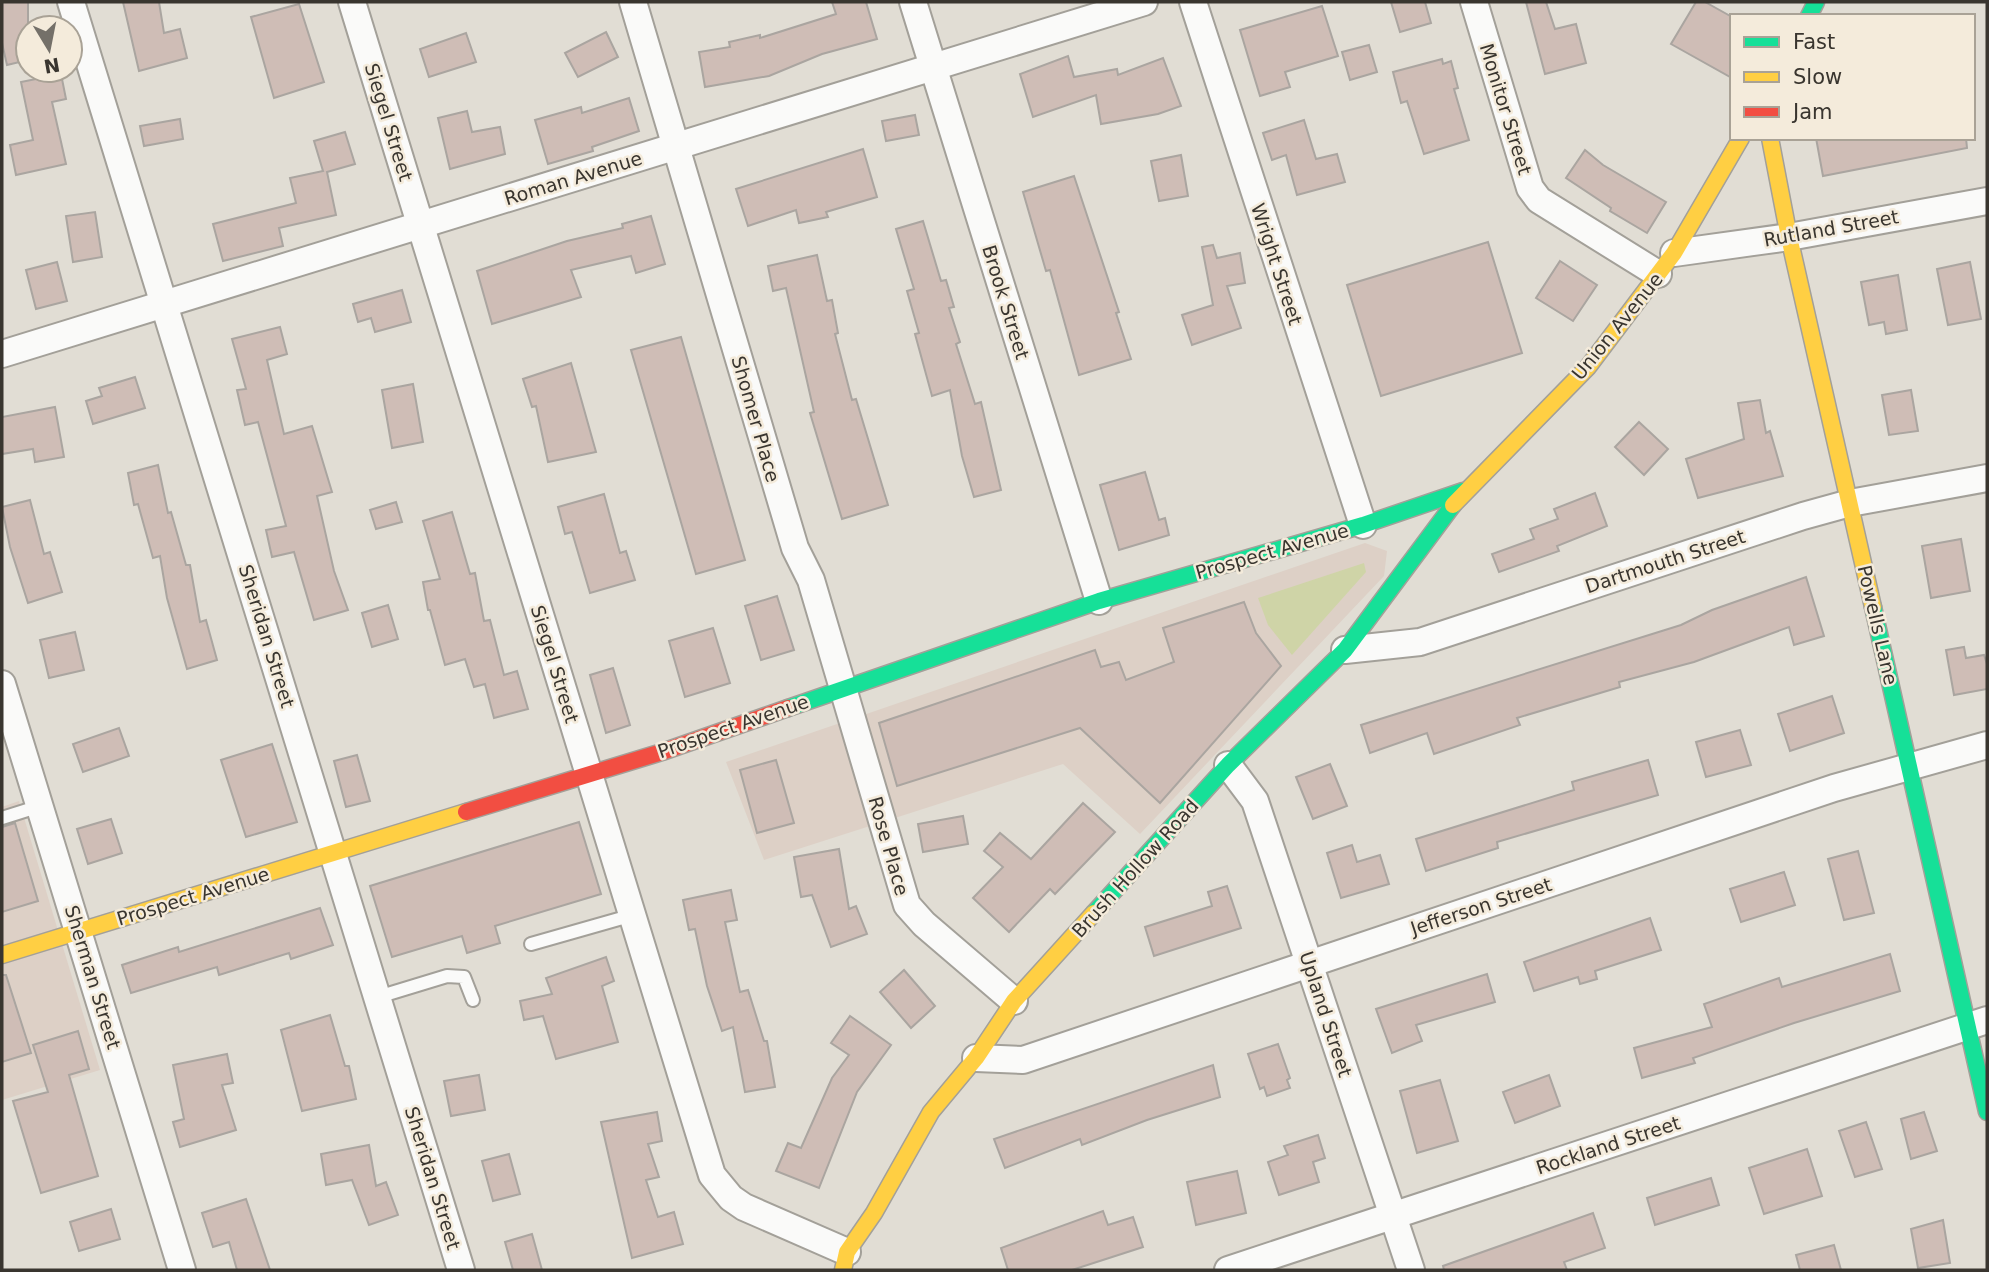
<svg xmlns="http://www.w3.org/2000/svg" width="1989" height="1272" font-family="'DejaVu Sans',sans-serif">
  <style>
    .commercial { fill: #ddd0c6 }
    .green { fill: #cfd4a7 }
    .building { fill: #cfbdb6; stroke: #aaa5a0; stroke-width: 2 }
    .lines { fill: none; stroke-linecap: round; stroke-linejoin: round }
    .lane-casing { stroke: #a3a099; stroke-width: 16 }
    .street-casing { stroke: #a3a099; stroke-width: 30 }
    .fast-casing { stroke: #a3a099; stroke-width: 19 }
    .slow-casing { stroke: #a3a099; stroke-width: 19 }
    .jam-casing { stroke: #a3a099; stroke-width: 19 }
    .lane { stroke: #fafaf9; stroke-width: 12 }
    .street { stroke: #fafaf9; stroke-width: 26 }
    .fast { stroke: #16e098; stroke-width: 16 }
    .slow { stroke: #ffcf43; stroke-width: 16 }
    .jam { stroke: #f24e42; stroke-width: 16 }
    .labels { text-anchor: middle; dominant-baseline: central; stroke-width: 5; stroke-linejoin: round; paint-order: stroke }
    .street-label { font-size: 19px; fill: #39352f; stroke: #f4ebdb }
  </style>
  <rect width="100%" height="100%" fill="#e1ddd4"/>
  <g class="commercial">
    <polygon points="1365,543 1387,551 1384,576 1140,834 1063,764 764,860 726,762"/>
    <polygon points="19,801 100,1070 2,1100 2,807"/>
  </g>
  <polygon class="green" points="1364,563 1366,572 1292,655 1268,625 1258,598"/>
  <g class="building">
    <polygon points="2,2 28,2 28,60 7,65 2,43"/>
    <polygon points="123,2 159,2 164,33 180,29 187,58 139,71"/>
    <polygon points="832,2 866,2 877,39 822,54 769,76 705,87 699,52 730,47 729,42 760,35 760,38 836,14"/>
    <polygon points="1391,2 1425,2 1431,23 1400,32"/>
    <polygon points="1526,2 1546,2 1555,29 1576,24 1586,63 1545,74"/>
    <polygon points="1696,2 1705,2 1732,17 1732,78 1671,44"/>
    <polygon points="299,4 324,82 274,98 251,17"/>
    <polygon points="1322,6 1338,56 1285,72 1290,87 1260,96 1240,30"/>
    <polygon points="606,32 618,57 578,77 565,53"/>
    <polygon points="466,33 476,62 429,77 420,49"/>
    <polygon points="1369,45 1377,72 1350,80 1342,52"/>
    <polygon points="1068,56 1074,77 1117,69 1118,75 1163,58 1181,106 1158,114 1101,124 1096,95 1033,117 1020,74"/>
    <polygon points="1442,59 1443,64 1451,61 1458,88 1454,89 1469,140 1424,154 1407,101 1401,103 1393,72"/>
    <polygon points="61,74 66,99 52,102 66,164 16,175 10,145 33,140 21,82"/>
    <polygon points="629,98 639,131 592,147 593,151 548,164 535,120 581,107 582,113"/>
    <polygon points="467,111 472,132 500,127 505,154 450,169 438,118"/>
    <polygon points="915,115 919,135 886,141 882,121"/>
    <polygon points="180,119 183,139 144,146 140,126"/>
    <polygon points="1304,120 1316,159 1337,154 1345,182 1297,195 1286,155 1272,160 1263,133"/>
    <polygon points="345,132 355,164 327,172 336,215 279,228 283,246 223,261 213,224 296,203 290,178 323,171 314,141"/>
    <polygon points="1816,138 1966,138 1967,148 1823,176"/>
    <polygon points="863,149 877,197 826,212 828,217 799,223 796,210 748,226 736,189"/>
    <polygon points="1585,150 1603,165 1666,202 1647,233 1610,211 1611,208 1566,178"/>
    <polygon points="1181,155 1188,196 1159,201 1151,161"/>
    <polygon points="1074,176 1119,312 1116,313 1131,359 1079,375 1050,270 1046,271 1023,192"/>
    <polygon points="95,212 102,257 73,262 66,216"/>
    <polygon points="651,216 665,264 636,273 631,256 571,270 581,297 492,324 477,271 567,241 623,228 622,224"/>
    <polygon points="923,221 941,281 946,280 954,307 949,308 960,342 956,344 975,404 981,402 1001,490 974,497 962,456 950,390 932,396 915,334 919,333 907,291 914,289 896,229"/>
    <polygon points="1488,242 1522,353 1381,396 1347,285"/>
    <polygon points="1213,245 1217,258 1240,253 1245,283 1227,286 1241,328 1192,345 1182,315 1213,305 1202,247"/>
    <polygon points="817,255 827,301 832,300 838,333 835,334 852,400 856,399 888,505 842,519 810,413 814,412 786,288 773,291 768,266"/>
    <polygon points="1560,261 1597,285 1573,321 1536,298"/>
    <polygon points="57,262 67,301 36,309 26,270"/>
    <polygon points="1970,262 1981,319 1948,325 1937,269"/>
    <polygon points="1898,275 1907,330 1886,334 1884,322 1869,325 1861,282"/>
    <polygon points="402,290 411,322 375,332 371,318 358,322 353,304"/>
    <polygon points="280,327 287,354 267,360 284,434 312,426 332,492 317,496 334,571 348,610 314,620 294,552 272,557 266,530 286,526 258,422 245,425 237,390 246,389 232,339"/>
    <polygon points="681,337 745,560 696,574 631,350"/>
    <polygon points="571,363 596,452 548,462 536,406 532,407 523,379"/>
    <polygon points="135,377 145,408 93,424 86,401 102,396 99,388"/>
    <polygon points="413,384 423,442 392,448 382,390"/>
    <polygon points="1911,390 1918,431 1889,435 1882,395"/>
    <polygon points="1760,400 1766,433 1770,431 1783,476 1698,498 1686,459 1744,439 1738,403"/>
    <polygon points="55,407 64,457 35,462 33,449 2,454 2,417"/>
    <polygon points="1639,422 1668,449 1644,475 1615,447"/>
    <polygon points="158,465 168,513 171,512 186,565 190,565 200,622 206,620 217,660 187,669 167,598 160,556 153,558 138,504 134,505 128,473"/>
    <polygon points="1145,472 1159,520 1165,518 1169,535 1119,550 1100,485"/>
    <polygon points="1595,493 1607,526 1557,546 1559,551 1499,572 1492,554 1534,539 1530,529 1558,519 1554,509"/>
    <polygon points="604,494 620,553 626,551 635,580 590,593 572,532 565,534 558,507"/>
    <polygon points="30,500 44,554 50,552 62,592 28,603 10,547 2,507"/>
    <polygon points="396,502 402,522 376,529 370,510"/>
    <polygon points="452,512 470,574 475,573 484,621 490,620 504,675 517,671 528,709 494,718 485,684 474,687 465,659 445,665 430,610 428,610 423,582 440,579 423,521"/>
    <polygon points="1961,539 1970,591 1931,598 1922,546"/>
    <polygon points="1806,577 1824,636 1794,645 1789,627 1694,662 1619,682 1620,687 1517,718 1520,725 1434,754 1427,733 1370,753 1361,725 1681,625 1712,610"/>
    <polygon points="777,596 794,650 761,660 745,606"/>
    <polygon points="1244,602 1256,633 1281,666 1160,803 1080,728 897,786 879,723 1095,650 1101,667 1119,662 1126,680 1174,662 1163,628"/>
    <polygon points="388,605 398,639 372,647 362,613"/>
    <polygon points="713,628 730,683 685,697 669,641"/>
    <polygon points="75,632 84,670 49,678 40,640"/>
    <polygon points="1964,647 1966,658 1984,655 1987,664 1987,689 1954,695 1946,650"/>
    <polygon points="613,668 630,725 606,733 590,675"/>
    <polygon points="1832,696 1844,733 1790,751 1778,714"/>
    <polygon points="119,728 129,756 83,772 73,744"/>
    <polygon points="1740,730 1751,765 1706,777 1696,742"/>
    <polygon points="272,744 297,822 246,837 221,760"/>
    <polygon points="357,755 370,801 346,807 334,761"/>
    <polygon points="776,760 794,823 757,833 740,770"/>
    <polygon points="1648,760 1658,795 1497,842 1498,848 1426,871 1416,839 1574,790 1572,782"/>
    <polygon points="1330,764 1347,806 1313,819 1296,777"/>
    <polygon points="1083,803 1115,832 1055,894 1050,889 1009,932 973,898 1003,867 984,851 1000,833 1031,859"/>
    <polygon points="963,816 968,844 923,852 918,824"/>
    <polygon points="111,819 122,853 88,864 77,829"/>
    <polygon points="579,822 601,894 495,926 500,943 467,953 462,936 392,957 370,886"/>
    <polygon points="15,823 38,901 2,912 2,827"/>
    <polygon points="1352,845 1357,862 1380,855 1389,884 1341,898 1327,853"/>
    <polygon points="839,849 849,909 856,906 867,934 831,947 812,895 801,897 794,857"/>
    <polygon points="1858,851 1874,913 1844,920 1828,859"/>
    <polygon points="1784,872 1795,905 1741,922 1730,889"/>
    <polygon points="1227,886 1241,928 1154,956 1145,927 1212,906 1208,892"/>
    <polygon points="731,890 737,920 725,922 740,992 748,990 764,1041 767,1041 775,1087 745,1092 733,1027 722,1031 707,986 695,929 689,930 683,900"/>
    <polygon points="320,908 333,945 291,959 289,953 219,975 217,967 131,993 122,965 178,947 179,952"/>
    <polygon points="1650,918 1661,950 1595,971 1597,979 1580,984 1578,977 1534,991 1524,962"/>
    <polygon points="1890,954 1900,991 1794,1023 1693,1058 1695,1063 1642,1078 1634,1048 1712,1027 1704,1004 1779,978 1782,987"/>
    <polygon points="606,957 614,981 602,986 618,1042 556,1059 543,1016 524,1020 520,1001 552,994 546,978"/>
    <polygon points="904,970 935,1006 911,1028 880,992"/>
    <polygon points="1487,974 1495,1002 1416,1025 1422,1041 1392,1053 1376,1009"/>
    <polygon points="2,975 6,975 31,1053 2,1062"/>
    <polygon points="330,1015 345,1066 349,1066 356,1099 302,1111 281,1030"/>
    <polygon points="850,1016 891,1045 857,1092 819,1188 776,1171 788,1143 801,1148 832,1078 849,1055 831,1043"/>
    <polygon points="78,1031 89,1069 69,1075 98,1176 41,1193 13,1101 48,1092 33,1045"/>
    <polygon points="1278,1044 1290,1078 1287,1080 1290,1088 1267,1096 1264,1087 1260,1089 1248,1054"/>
    <polygon points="227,1054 233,1083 222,1085 236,1130 180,1147 173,1122 184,1119 173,1065"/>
    <polygon points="1213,1065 1220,1097 1147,1120 1082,1145 1080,1139 1005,1168 994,1139"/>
    <polygon points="479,1075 485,1110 451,1116 444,1081"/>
    <polygon points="1549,1075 1560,1106 1515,1123 1503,1092"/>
    <polygon points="1440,1080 1458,1141 1417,1153 1400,1091"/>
    <polygon points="657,1112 662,1141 648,1144 659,1177 646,1180 658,1217 674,1212 683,1244 632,1258 601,1122"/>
    <polygon points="1924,1112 1937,1151 1911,1159 1901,1119"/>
    <polygon points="1866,1122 1882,1169 1855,1177 1839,1131"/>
    <polygon points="1318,1135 1325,1158 1313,1162 1319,1182 1279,1195 1268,1162 1288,1155 1284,1146"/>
    <polygon points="369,1145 376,1186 386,1182 398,1215 369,1225 352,1180 326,1185 321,1154"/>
    <polygon points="1807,1149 1822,1196 1764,1214 1749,1168"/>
    <polygon points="509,1154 520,1194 493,1201 482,1161"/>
    <polygon points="1237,1171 1246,1213 1196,1225 1187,1182"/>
    <polygon points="1711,1178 1719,1205 1655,1225 1647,1198"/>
    <polygon points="246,1199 270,1270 237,1270 229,1242 213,1247 202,1213"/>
    <polygon points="111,1209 120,1239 79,1251 70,1222"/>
    <polygon points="1103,1211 1108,1225 1133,1217 1143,1247 1072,1270 1008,1270 1001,1248"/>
    <polygon points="1593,1213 1605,1248 1564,1262 1567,1270 1444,1270 1443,1266"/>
    <polygon points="1943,1220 1950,1263 1918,1268 1911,1229"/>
    <polygon points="532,1234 542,1270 513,1270 505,1242"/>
    <polygon points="1834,1245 1841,1270 1800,1270 1796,1255"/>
  </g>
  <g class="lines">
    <defs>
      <g id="lane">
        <polyline points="2,818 40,806"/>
        <polyline points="531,944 633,915"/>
        <polyline points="378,997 447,976 464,977 473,1000"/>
      </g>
      <g id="street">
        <polyline points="71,2 461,1270"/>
        <polyline points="352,2 712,1175 731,1198 744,1207 847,1252"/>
        <polyline points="633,2 795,548 811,580 907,905 924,924 1014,1001"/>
        <polyline points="913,2 1099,601"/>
        <polyline points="1193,2 1363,525"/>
        <polyline points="1474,2 1530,188 1539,200 1658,274"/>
        <polyline points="1674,253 1789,237 1987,201"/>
        <polyline points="2,354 1144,2"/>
        <polyline points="1345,650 1420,642 1803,516 1850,503 1987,478"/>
        <polyline points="2,684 182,1270"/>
        <polyline points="1228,765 1255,801 1411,1270"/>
        <polyline points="976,1058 1023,1060 1834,788 1987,745"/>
        <polyline points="1228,1270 1987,1020"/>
      </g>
      <g id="fast">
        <polyline points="1809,16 1816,2"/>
        <polyline points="1873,607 1987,1112"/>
        <polyline points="788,708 1099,601 1363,525 1463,491"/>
        <polyline points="1094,913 1228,765 1345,650 1453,505"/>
      </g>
      <g id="slow">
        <polyline points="1770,138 1789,237 1873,607"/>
        <polyline points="1453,505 1588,367 1674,253 1741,138"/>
        <polyline points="2,955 466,812"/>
        <polyline points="843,1270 847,1252 874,1213 931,1112 976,1058 1014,1001 1094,913"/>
      </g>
      <polyline id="jam" points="466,812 662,752 788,708"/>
    </defs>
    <use href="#lane" class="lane-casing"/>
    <use href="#street" class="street-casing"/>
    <use href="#fast" class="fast-casing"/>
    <use href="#slow" class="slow-casing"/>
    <use href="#jam" class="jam-casing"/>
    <use href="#lane" class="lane"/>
    <use href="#street" class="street"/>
    <use href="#fast" class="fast"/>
    <use href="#slow" class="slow"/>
    <use href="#jam" class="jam"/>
  </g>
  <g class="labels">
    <g class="street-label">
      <text transform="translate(1506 109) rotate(73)">Monitor Street</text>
      <text transform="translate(389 122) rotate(73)">Siegel Street</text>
      <text transform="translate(573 178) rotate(-17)">Roman Avenue</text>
      <text transform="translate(1831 228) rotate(-10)">Rutland Street</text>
      <text transform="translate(1277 264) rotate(72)">Wright Street</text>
      <text transform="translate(1006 302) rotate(73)">Brook Street</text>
      <text transform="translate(1617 326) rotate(-51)">Union Avenue</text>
      <text transform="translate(756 419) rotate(74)">Shomer Place</text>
      <text transform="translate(1272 551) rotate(-16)">Prospect Avenue</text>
      <text transform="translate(1665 561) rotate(-18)">Dartmouth Street</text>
      <text transform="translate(1878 625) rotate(77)">Powells Lane</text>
      <text transform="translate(267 636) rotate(73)">Sheridan Street</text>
      <text transform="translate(555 664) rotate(73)">Siegel Street</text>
      <text transform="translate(733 726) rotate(-19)">Prospect Avenue</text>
      <text transform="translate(889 846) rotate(74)">Rose Place</text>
      <text transform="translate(1135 868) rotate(-48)">Brush Hollow Road</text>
      <text transform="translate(193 896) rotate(-17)">Prospect Avenue</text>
      <text transform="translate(1481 906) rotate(-18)">Jefferson Street</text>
      <text transform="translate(93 977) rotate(73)">Sherman Street</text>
      <text transform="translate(1326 1014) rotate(72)">Upland Street</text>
      <text transform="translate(1608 1145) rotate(-18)">Rockland Street</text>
      <text transform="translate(433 1178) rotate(73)">Sheridan Street</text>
    </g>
  </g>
  <rect width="1989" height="1272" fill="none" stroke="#39352f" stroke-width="7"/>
  <rect x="1730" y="14" width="245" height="126" fill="#f4ebdb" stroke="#a9a296" stroke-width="2"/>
  <rect x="1744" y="37" width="35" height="10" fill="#16e098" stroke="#a9a296" stroke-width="2"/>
  <text x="1793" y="49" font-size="21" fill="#39352f">Fast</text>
  <rect x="1744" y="72" width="35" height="10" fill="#ffcf43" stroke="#a9a296" stroke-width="2"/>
  <text x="1793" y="84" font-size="21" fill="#39352f">Slow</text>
  <rect x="1744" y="107" width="35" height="10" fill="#f24e42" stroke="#a9a296" stroke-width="2"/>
  <text x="1793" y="119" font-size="21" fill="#39352f">Jam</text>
  <g transform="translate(49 49) rotate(170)"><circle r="33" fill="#f4ebdb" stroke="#a9a296" stroke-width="2"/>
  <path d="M0-5L12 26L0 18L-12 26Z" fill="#747069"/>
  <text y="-10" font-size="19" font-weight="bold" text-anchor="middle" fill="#39352f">N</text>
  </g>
</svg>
